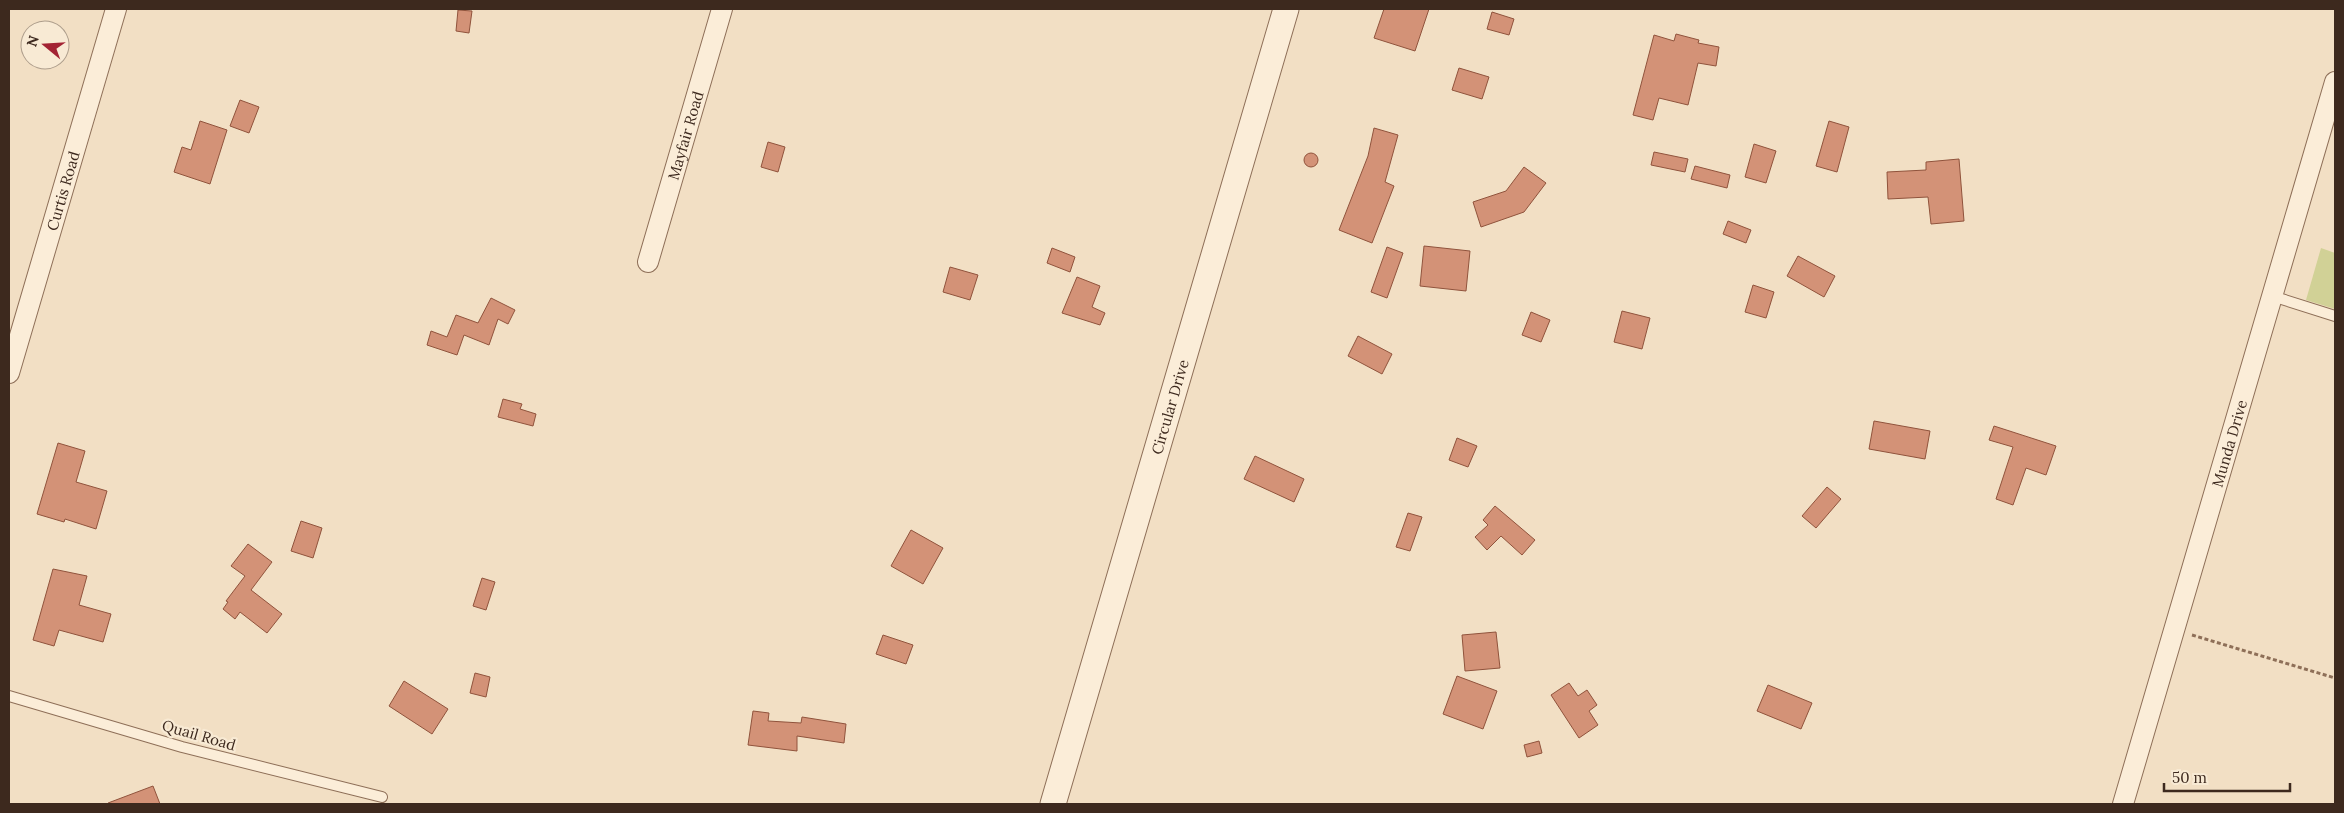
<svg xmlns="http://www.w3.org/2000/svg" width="2344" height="813" font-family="Lora,serif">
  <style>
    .green { fill: #d1d196 }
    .building { fill: #d39277; stroke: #90533c }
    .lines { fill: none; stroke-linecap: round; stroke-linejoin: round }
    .service-casing { stroke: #8e6f58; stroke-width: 12 }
    .minor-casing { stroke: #8e6f58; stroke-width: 22 }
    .tertiary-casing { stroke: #8e6f58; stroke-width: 27 }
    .path { stroke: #8e6f58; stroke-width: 3; stroke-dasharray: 4 2.5; stroke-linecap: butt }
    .service { stroke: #fbedd8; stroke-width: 10 }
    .minor { stroke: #fbedd8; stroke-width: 20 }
    .tertiary { stroke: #fbedd8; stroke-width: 25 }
    .labels { text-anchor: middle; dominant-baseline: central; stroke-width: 4.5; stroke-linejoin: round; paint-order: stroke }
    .street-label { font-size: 15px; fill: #3d291e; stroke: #f8ead4 }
  </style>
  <rect width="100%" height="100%" fill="#f2dfc4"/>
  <polygon class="green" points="2321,248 2335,253 2335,309 2306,300"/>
  <g class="building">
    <polygon points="1384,9 1429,9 1415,51 1374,38"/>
    <polygon points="458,10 472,11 469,33 456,31"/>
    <polygon points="1492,12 1514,19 1509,35 1487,29"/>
    <polygon points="1676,34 1699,40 1698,43 1719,47 1716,66 1698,63 1688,105 1659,98 1653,120 1633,115 1654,35 1674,41"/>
    <polygon points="1459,68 1489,77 1482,99 1452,90"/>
    <polygon points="240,100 259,107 249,133 230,126"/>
    <polygon points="200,121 227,130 210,184 174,172 182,147 191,150"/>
    <polygon points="1829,121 1849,127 1837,172 1816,166"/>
    <polygon points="1374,128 1398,135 1385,182 1394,186 1372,243 1339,230 1368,156"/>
    <polygon points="768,142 785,147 778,172 761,167"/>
    <polygon points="1754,144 1776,151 1766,183 1745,177"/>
    <polygon points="1654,152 1688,159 1685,172 1651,165"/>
    <circle cx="1311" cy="160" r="7"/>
    <polygon points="1959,159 1964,221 1931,224 1928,197 1888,199 1887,172 1926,170 1926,162"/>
    <polygon points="1695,166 1730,175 1727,188 1691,179"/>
    <polygon points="1524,167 1546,183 1524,212 1481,227 1473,202 1506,191"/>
    <polygon points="1728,221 1751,230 1746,243 1723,234"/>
    <polygon points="1424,246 1470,251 1466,291 1420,286"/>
    <polygon points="1387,247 1403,253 1387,298 1371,292"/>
    <polygon points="1052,248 1075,257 1070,272 1047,263"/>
    <polygon points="1798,256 1835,276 1824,297 1787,276"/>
    <polygon points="950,267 978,275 970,300 943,292"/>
    <polygon points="1077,277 1100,286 1092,307 1105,313 1100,325 1062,313"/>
    <polygon points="1753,285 1774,292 1766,318 1745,312"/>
    <polygon points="491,298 515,310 508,324 498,319 489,345 464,335 457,355 427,345 431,331 447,337 456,315 478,323"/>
    <polygon points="1622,311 1650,318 1642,349 1614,342"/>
    <polygon points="1531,312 1550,320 1541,342 1522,335"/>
    <polygon points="1358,336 1392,354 1382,374 1348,356"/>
    <polygon points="503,399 522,404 520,409 536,414 533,426 498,417"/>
    <polygon points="1874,421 1930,431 1925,459 1869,449"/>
    <polygon points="1994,426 2056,446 2046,475 2026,468 2013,505 1996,499 2013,447 1989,440"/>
    <polygon points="1457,438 1477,446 1468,467 1449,460"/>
    <polygon points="58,443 85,451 76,482 107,491 96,529 65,519 64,522 37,514"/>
    <polygon points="1255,456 1304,479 1294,502 1244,479"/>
    <polygon points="1827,487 1841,499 1816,528 1802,516"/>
    <polygon points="1495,506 1535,540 1522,555 1501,536 1487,550 1475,537 1488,525 1483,520"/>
    <polygon points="1408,513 1422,517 1410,551 1396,547"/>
    <polygon points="301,521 322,528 313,558 291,551"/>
    <polygon points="911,530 943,548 923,584 891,566"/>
    <polygon points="248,544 272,562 251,590 282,614 267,633 240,612 235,619 223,609 228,602 226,601 245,576 231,566"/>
    <polygon points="53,569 87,576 79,605 111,614 103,642 59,630 54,646 33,640"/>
    <polygon points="482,578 495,582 486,610 473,606"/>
    <polygon points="1496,632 1500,668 1465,671 1462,635"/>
    <polygon points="883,635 913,645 906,664 876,654"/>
    <polygon points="475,673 490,677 486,697 470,693"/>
    <polygon points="1457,676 1497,691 1483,729 1443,714"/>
    <polygon points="404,681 448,709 432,734 389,706"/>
    <polygon points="1569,683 1578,696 1587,690 1597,705 1589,711 1598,725 1579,738 1551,695"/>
    <polygon points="1768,685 1812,703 1801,729 1757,711"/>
    <polygon points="753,711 769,713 768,721 801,723 802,717 846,724 844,743 797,736 797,751 748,745"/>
    <polygon points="1539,741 1542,753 1527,757 1524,745"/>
    <polygon points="153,786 160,804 108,804 108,803"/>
  </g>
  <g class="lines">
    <defs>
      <g id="service">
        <polyline points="2272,296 2335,316"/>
        <polyline points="9,696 182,747 382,797"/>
      </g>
      <g id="minor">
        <path id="s1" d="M648 262 722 9"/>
        <path id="s2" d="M9 373 116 9"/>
        <path id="s3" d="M2123 804 2335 82"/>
      </g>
      <g id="tertiary">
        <path id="s4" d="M1053 804 1286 9"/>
      </g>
    </defs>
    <use href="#service" class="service-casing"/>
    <use href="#minor" class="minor-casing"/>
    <use href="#tertiary" class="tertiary-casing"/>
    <polyline class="path" points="2192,635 2335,678"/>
    <use href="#service" class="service"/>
    <use href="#minor" class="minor"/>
    <use href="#tertiary" class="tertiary"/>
  </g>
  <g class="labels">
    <g class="street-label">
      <text stroke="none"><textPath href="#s1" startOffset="132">Mayfair Road</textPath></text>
      <text stroke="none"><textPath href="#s2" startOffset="190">Curtis Road</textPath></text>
      <text stroke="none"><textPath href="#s4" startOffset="414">Circular Drive</textPath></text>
      <text stroke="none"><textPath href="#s3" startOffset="376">Munda Drive</textPath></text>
      <text transform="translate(199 735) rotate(16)">Quail Road</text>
    </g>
  </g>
  <rect width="2344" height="813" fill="none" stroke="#3d291e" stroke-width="20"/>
  <g transform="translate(45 45) rotate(288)"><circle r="24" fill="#f8ead4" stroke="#ad9d8b"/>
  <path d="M0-4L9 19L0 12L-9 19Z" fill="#a32333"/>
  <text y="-8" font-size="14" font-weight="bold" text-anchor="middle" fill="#3d291e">N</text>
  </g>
  <path d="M2164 783v8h126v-8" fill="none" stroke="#3d291e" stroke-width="2.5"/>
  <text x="2172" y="783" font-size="15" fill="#3d291e" stroke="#f8ead4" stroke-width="4" paint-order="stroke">50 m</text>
</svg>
